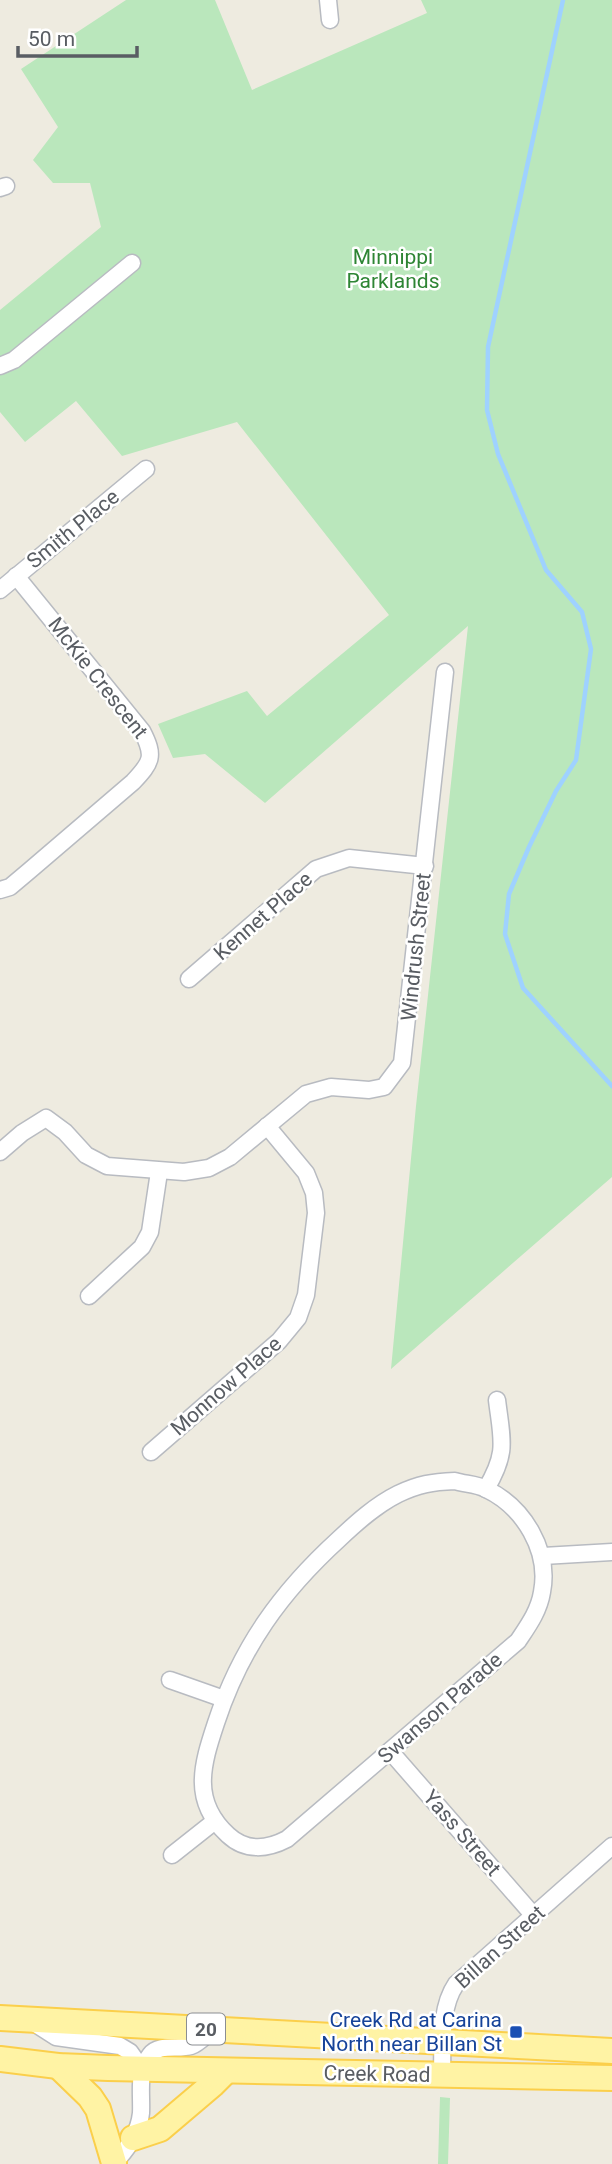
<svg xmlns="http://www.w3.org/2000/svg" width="612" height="2164" font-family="Roboto,sans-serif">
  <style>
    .green { fill: #bae7bc }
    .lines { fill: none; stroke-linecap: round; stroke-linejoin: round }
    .stream { stroke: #9fd2ff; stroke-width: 4.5 }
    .minor-casing { stroke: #b8bbc1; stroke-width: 19 }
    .primary-casing { stroke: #fbcf4b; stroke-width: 28 }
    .minor { stroke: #fff; stroke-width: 16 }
    .primary { stroke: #fff3a4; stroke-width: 24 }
    .transit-dot { fill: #1a4fb4; stroke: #fff; stroke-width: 2.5 }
    .labels { text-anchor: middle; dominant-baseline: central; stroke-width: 5; stroke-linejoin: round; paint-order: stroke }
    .shield { fill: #fff; stroke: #8b8e92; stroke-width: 2 }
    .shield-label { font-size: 19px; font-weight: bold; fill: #595d63 }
    .park-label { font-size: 21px; fill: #2e8534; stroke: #fff }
    .street-label { font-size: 21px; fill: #595d63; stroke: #fff }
    .transit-label { font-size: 21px; fill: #164399; stroke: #fff; text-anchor: end }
  </style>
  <rect width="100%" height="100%" fill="#eeebe0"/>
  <g class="green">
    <polygon points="126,0 215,0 252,90 427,13 421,0 612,0 612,1177 391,1369 416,1106 468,626 265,803 205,754 173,758 158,724 247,691 267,716 389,615 237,422 122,456 76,401 25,442 0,412 0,310 101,227 90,183 53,183 33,160 58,127 21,69"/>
    <polygon points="440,2097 450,2098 448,2164 438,2164"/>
  </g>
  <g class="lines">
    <polyline class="stream" points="563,0 488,347 487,410 498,454 546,570 582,612 591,649 576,760 556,791 529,847 509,894 505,934 523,988 612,1086"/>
    <defs>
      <g id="minor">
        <polyline points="328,0 330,20"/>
        <polyline points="0,188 6,186"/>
        <polyline points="0,366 14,360 132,263"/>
        <polyline points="0,590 146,469"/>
        <path d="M0 890 10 887 29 871 133 782C152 762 155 756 142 731L16 576"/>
        <polyline points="189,979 316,869 349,858 425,866"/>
        <polyline points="0,1152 22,1133 46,1118 65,1132 86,1155 107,1166 184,1172 209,1168 230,1157 306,1094 331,1087 369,1090 384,1087 402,1063 445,672"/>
        <polyline points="89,1296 142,1247 150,1232 159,1172"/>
        <polyline points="151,1452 279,1341 298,1318 306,1295 316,1213 314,1193 306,1173 267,1126"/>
        <path d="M455 1481C464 1484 477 1484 486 1489 524 1507 550 1551 542 1592 539 1611 528 1626 518 1641L287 1839C268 1849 246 1852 228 1835 191 1801 202 1765 216 1723 241 1647 281 1592 339 1539 357 1522 376 1505 398 1494 419 1484 432 1482 455 1481Z"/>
        <path d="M486 1489C508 1452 502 1441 497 1400"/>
        <polyline points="543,1556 612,1552"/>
        <polyline points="170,1680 224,1699"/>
        <polyline points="390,1751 534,1916"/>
        <polyline points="172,1855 215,1821"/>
        <polyline points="31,2021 56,2037 120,2046 130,2052 142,2069"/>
        <path d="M442 2075C443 2046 439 2009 456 1984L612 1846"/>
        <path d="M113 2164C127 2150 139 2133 141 2113 142 2094 137 2071 150 2055 159 2043 178 2050 191 2046 198 2044 206 2035 212 2030"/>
      </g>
      <g id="primary">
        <polyline points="0,2018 612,2051"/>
        <polyline points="0,2059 58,2066 108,2068 612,2078"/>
        <polyline points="58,2066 90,2097 98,2109 114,2163"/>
        <polyline points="133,2138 160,2129 213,2084 226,2071"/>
      </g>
    </defs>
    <use href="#minor" class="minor-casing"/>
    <use href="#primary" class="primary-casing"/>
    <use href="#minor" class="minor"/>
    <use href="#primary" class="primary"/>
  </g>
  <rect class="transit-dot" x="509" y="2025" width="14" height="14" rx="3.5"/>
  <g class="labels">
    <rect class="shield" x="187" y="2013.5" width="38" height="31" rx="5"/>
    <g class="shield-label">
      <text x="206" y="2029">20</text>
    </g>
    <g class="park-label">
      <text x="393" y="257">Minnippi<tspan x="393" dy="24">Parklands</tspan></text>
    </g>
    <g class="street-label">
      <text transform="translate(73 529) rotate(-39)">Smith Place</text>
      <text transform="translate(98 678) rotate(52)">McKie Crescent</text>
      <text transform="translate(263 916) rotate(-41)">Kennet Place</text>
      <text transform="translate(416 947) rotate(-84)">Windrush Street</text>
      <text transform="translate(226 1386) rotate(-41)">Monnow Place</text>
      <text transform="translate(440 1708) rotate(-41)">Swanson Parade</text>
      <text transform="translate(462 1833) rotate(49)">Yass Street</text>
      <text transform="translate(500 1947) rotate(-42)">Billan Street</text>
      <text transform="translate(377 2074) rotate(1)">Creek Road</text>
    </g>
    <g class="transit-label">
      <text x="502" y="2020">Creek Rd at Carina<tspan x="502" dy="24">North near Billan St</tspan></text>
    </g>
  </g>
  <path d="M18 46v10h119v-10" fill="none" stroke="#595d63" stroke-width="3.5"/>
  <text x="28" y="46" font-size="21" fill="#595d63" stroke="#ffffff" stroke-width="5" paint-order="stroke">50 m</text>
</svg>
